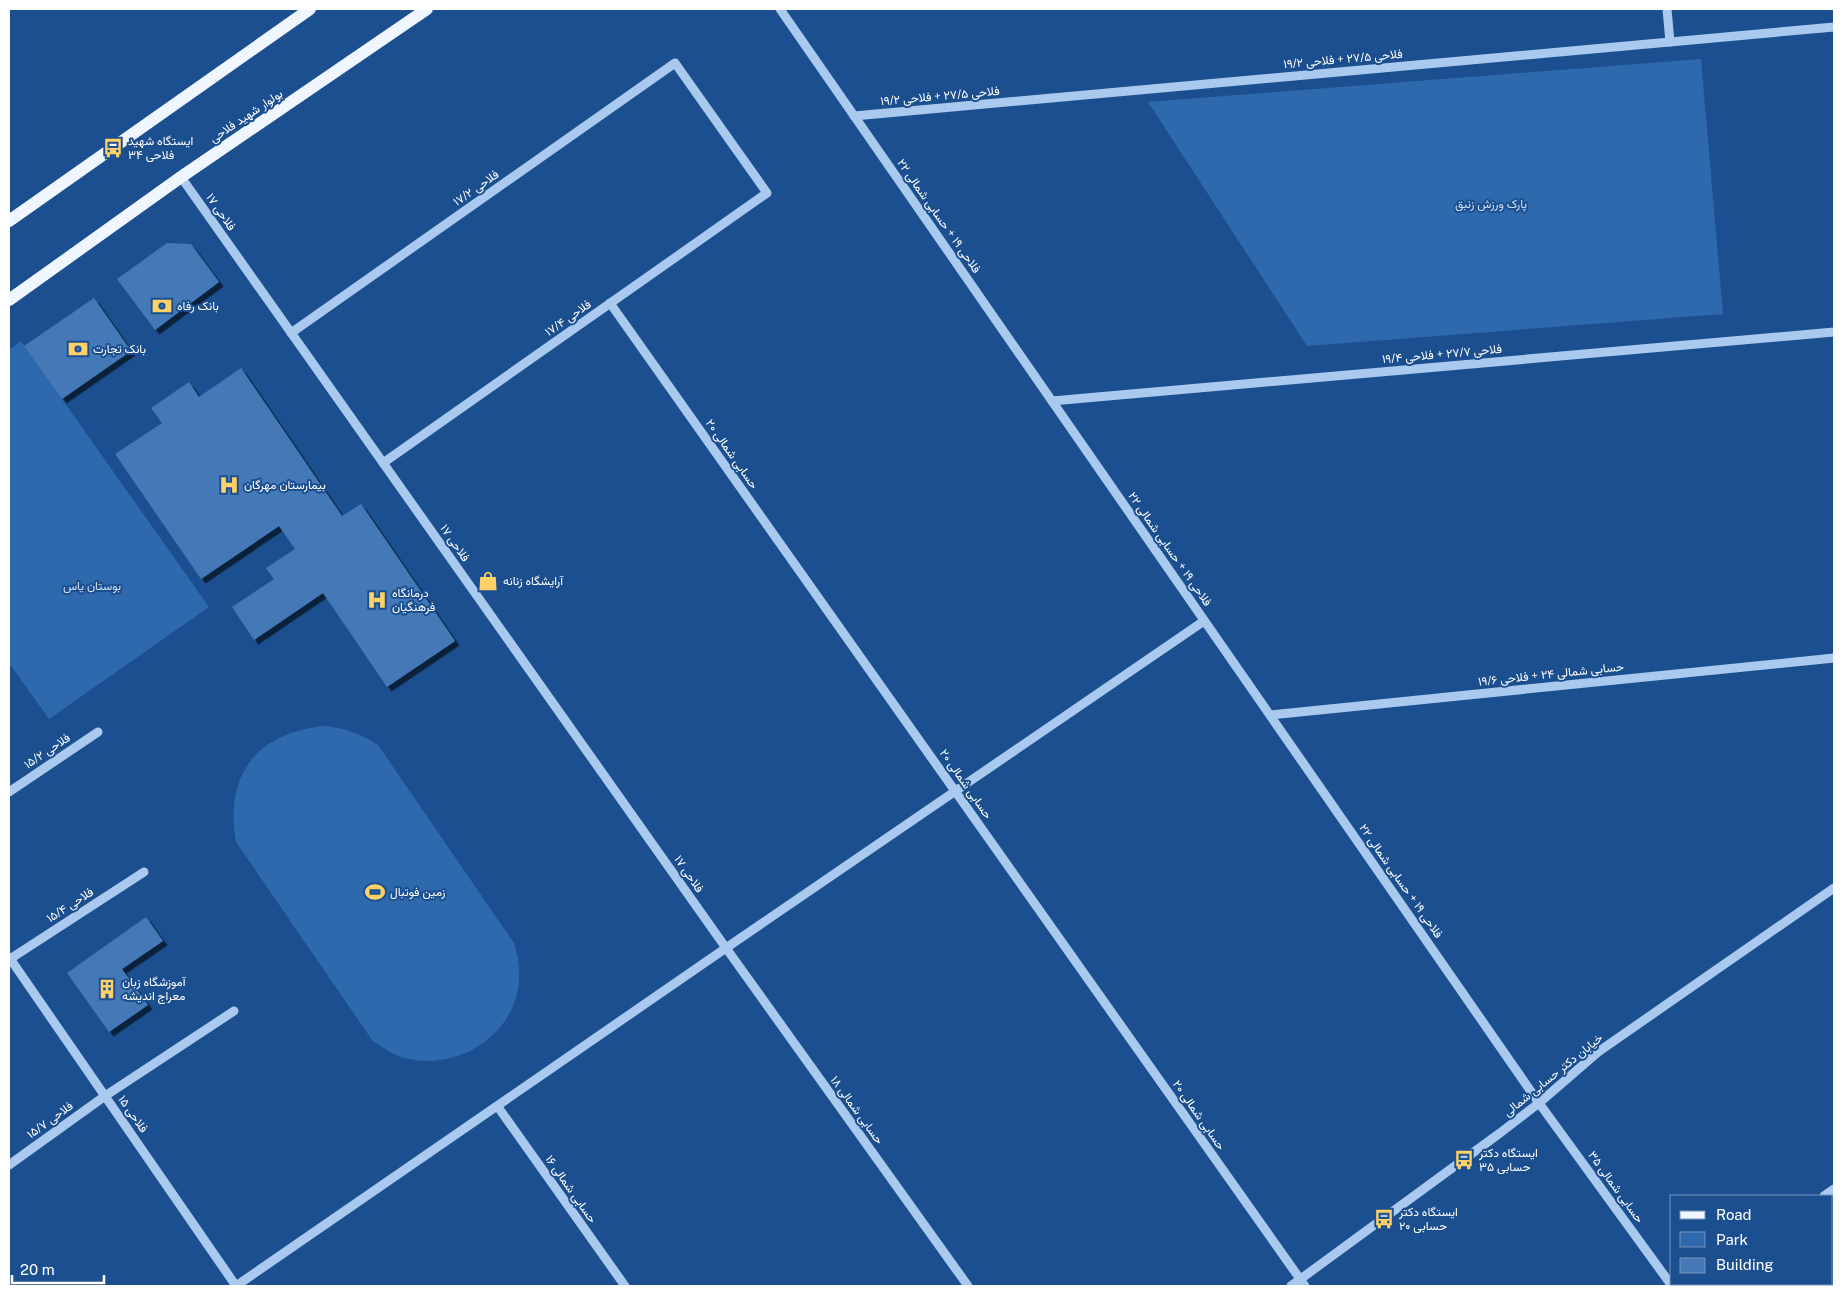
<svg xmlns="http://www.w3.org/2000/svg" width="1843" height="1295" font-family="'Public Sans',Vazirmatn,sans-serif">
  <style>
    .green { fill: #2e69ad }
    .building { fill: #4478b7; filter: url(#shadow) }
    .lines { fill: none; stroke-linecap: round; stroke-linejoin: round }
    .minor { stroke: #a9c9ee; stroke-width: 9 }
    .major { stroke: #f0f6ff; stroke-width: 12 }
    .labels { text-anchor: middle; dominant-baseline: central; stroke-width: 4; stroke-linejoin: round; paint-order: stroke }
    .street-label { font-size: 12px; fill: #fff; stroke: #1b4f8f }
    .poi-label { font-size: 12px; fill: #fff; stroke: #1b4f8f; text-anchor: start }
    .park-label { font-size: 12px; fill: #cfe3fa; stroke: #1b4f8f }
  </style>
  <defs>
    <filter id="shadow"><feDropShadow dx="4.5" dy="4.5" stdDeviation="0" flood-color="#0009"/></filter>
  </defs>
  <rect width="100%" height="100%" fill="#1b4f8f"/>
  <g class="green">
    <polygon points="1701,59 1723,314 1307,346 1148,102"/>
    <polygon points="21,341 209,607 49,719 9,663 9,350"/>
    <path d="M325 726C345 728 361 734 378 745L514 943C517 954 520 965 519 977 518 1034 458 1072 405 1058 393 1055 382 1047 372 1040L236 842C224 775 257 732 325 726Z"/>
  </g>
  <g class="building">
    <polygon points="167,243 191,244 219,282 155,330 117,279"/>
    <polygon points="94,298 131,351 62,399 24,346"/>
    <polygon points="241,368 342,516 361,504 455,641 387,687 323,593 254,640 232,607 274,579 266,568 295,549 279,526 201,579 115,454 162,423 151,408 189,382 199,397"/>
    <polygon points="146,917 163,941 122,969 148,1005 109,1032 67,973"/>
  </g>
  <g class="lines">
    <g class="minor">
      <polyline points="780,9 1539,1103 1672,1286"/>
      <polyline points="1667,9 1670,42"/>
      <polyline points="854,116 1834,27"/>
      <polyline points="181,177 726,948 968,1286"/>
      <polyline points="610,303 1305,1286"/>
      <polyline points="291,333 675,63 767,193 383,463"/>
      <polyline points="1052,401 1834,332"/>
      <polyline points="1270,715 1834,658"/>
      <polyline points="9,792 98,732"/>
      <polyline points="9,957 236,1286 726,948 1204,621"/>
      <polyline points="10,959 144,872"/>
      <polyline points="498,1107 625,1286"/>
      <polyline points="9,1165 105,1096 234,1011"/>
      <polyline points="1824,1196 1834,1189"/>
      <polyline points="1291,1286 1500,1133 1539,1103 1598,1052 1834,888"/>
      <polyline points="1694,1286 1697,1284"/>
    </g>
    <g class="major">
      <polyline points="9,221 310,9"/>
      <polyline points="9,300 181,177 427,9"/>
    </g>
  </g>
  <defs>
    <symbol id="bus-bare" viewBox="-9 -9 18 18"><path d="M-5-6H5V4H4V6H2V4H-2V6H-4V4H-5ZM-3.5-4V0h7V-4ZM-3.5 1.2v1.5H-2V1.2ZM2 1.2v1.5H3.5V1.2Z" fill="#ffd166" stroke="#1b4f8f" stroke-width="2.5" paint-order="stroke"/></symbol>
    <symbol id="bank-bare" viewBox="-9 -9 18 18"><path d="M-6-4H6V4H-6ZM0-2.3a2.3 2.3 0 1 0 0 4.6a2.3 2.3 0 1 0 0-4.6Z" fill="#ffd166" stroke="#1b4f8f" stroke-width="2.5" paint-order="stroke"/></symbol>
    <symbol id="hospital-bare" viewBox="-9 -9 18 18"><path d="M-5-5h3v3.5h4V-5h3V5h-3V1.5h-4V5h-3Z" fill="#ffd166" stroke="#1b4f8f" stroke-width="2.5" paint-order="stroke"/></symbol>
    <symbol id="shop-bare" viewBox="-9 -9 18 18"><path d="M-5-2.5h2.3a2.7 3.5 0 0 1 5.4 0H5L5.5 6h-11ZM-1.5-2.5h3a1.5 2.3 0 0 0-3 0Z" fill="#ffd166" stroke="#1b4f8f" stroke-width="2.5" paint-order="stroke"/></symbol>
    <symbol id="stadium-bare" viewBox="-9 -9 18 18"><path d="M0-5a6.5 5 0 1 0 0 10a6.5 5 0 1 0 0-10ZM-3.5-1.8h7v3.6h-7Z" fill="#ffd166" stroke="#1b4f8f" stroke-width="2.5" paint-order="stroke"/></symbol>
    <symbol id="building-bare" viewBox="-9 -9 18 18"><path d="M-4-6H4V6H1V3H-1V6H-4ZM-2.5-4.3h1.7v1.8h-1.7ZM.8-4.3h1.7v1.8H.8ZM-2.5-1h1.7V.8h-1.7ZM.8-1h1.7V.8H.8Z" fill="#ffd166" stroke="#1b4f8f" stroke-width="2.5" paint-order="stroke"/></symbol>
  </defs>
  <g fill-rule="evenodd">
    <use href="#bus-bare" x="99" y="134" width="28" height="28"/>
    <use href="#bank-bare" x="148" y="292" width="28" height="28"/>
    <use href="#bank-bare" x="64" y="335" width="28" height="28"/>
    <use href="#hospital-bare" x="215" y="471" width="28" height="28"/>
    <use href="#shop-bare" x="474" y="567" width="28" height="28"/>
    <use href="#hospital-bare" x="363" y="586" width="28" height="28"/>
    <use href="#stadium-bare" x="361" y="878" width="28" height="28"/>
    <use href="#building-bare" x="93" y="975" width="28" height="28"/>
    <use href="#bus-bare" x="1450" y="1146" width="28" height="28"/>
    <use href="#bus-bare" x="1370" y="1205" width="28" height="28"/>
  </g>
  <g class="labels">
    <g class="street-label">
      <text transform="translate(1343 59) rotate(-5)">فلاحی ۲۷/۵ + فلاحی ۱۹/۲</text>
      <text transform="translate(940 96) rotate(-5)">فلاحی ۲۷/۵ + فلاحی ۱۹/۲</text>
      <text transform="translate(246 116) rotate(-34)">بولوار شهید فلاحی</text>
      <text transform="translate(476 188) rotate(-35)">فلاحی ۱۷/۲</text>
      <text transform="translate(221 212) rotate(55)">فلاحی ۱۷</text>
      <text transform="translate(939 216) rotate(55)">فلاحی ۱۹ + حسابی شمالی ۲۲</text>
      <text transform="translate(568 318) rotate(-35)">فلاحی ۱۷/۴</text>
      <text transform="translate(1442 354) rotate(-5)">فلاحی ۲۷/۷ + فلاحی ۱۹/۴</text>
      <text transform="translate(732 454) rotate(55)">حسابی شمالی ۲۰</text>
      <text transform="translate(455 543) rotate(55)">فلاحی ۱۷</text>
      <text transform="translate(1170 549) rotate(55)">فلاحی ۱۹ + حسابی شمالی ۲۲</text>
      <text transform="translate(1551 674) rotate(-6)">حسابی شمالی ۲۴ + فلاحی ۱۹/۶</text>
      <text transform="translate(47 751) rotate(-34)">فلاحی ۱۵/۲</text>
      <text transform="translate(966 784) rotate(55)">حسابی شمالی ۲۰</text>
      <text transform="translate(689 874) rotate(55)">فلاحی ۱۷</text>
      <text transform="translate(1401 881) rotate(55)">فلاحی ۱۹ + حسابی شمالی ۲۲</text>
      <text transform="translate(70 905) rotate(-33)">فلاحی ۱۵/۴</text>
      <text transform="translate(1553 1075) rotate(-39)">خیابان دکتر حسابی شمالی</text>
      <text transform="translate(857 1110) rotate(54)">حسابی شمالی ۱۸</text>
      <text transform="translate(133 1114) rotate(55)">فلاحی ۱۵</text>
      <text transform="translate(1199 1115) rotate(55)">حسابی شمالی ۲۰</text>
      <text transform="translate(50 1120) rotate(-36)">فلاحی ۱۵/۷</text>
      <text transform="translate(1616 1187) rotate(54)">حسابی شمالی ۳۵</text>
      <text transform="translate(571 1189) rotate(55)">حسابی شمالی ۱۶</text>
    </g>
    <g class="poi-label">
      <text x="128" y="141">ایستگاه شهید<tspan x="128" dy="14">فلاحی ۳۴</tspan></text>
      <text x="177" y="306">بانک رفاه</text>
      <text x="93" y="349">بانک تجارت</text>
      <text x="244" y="485">بیمارستان مهرگان</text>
      <text x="503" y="581">آرایشگاه زنانه</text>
      <text x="392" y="593">درمانگاه<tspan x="392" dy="14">فرهنگیان</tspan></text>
      <text x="390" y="892">زمین فوتبال</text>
      <text x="122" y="982">آموزشگاه زبان<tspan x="122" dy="14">معراج اندیشه</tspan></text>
      <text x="1479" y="1153">ایستگاه دکتر<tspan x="1479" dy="14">حسابی ۳۵</tspan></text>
      <text x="1399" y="1212">ایستگاه دکتر<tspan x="1399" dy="14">حسابی ۲۰</tspan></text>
    </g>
    <g class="park-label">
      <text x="1491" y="204">پارک ورزش زنبق</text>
      <text x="92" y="586">بوستان یاس</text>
    </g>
  </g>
  <rect width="1843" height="1295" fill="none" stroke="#ffffff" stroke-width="20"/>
  <rect x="1670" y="1195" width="162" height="90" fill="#1b4f8f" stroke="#7695bc"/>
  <rect x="1680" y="1211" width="25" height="8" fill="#f0f6ff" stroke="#7695bc"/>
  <text x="1716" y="1220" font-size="15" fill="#ffffff">Road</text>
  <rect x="1680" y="1232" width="25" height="15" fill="#2e69ad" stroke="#7695bc"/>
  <text x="1716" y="1245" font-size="15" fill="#ffffff">Park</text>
  <rect x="1680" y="1258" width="25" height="15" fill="#4478b7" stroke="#7695bc"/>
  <text x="1716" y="1270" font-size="15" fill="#ffffff">Building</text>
  <path d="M12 1275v8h92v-8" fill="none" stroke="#ffffff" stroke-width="2.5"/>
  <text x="20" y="1275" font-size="15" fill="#ffffff" stroke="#1b4f8f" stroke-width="4" paint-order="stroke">20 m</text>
</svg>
